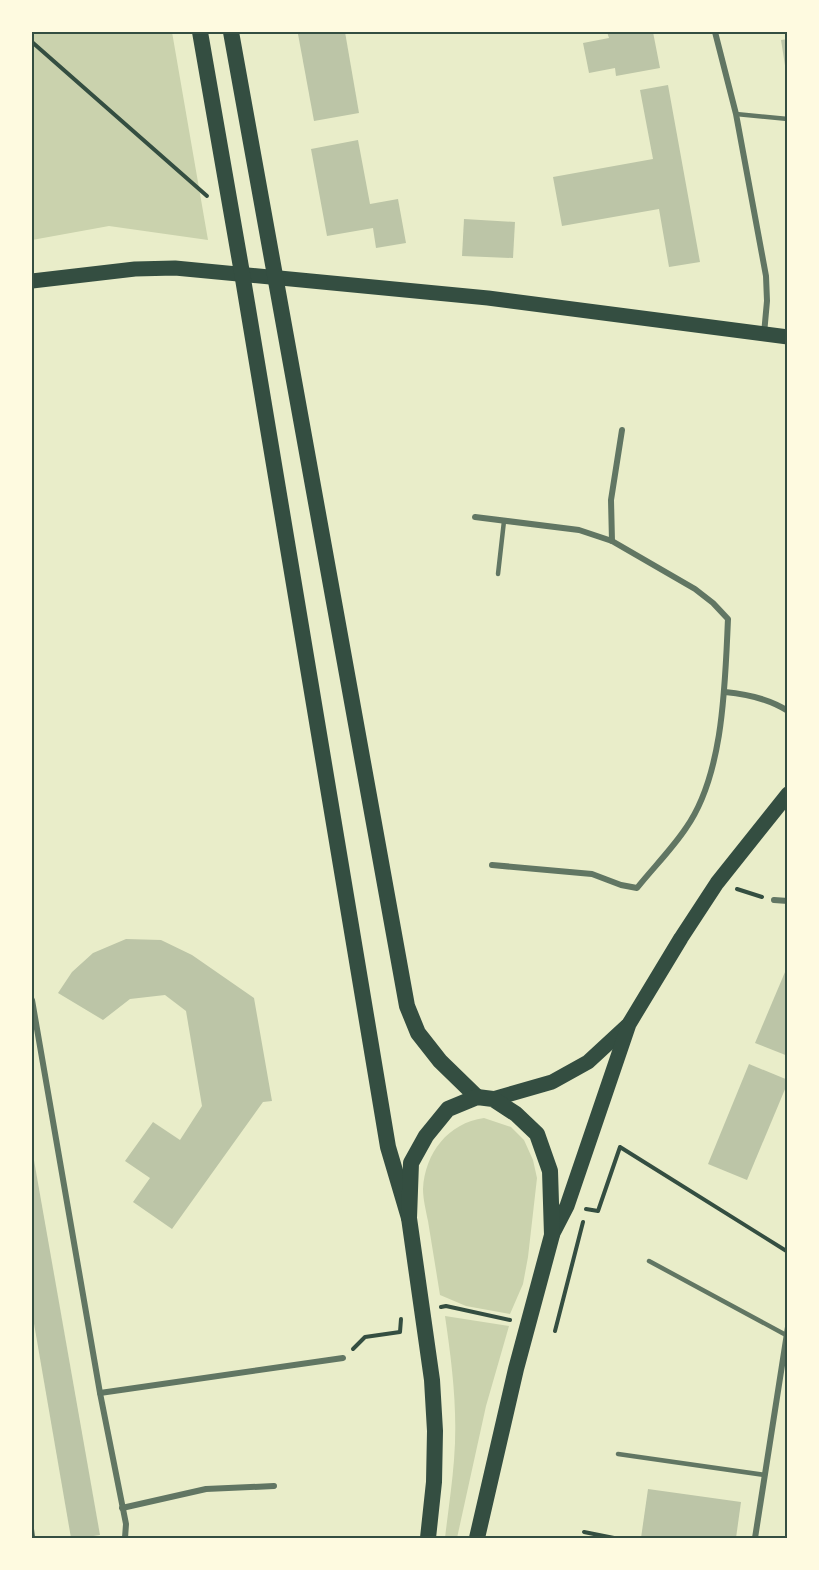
<svg xmlns="http://www.w3.org/2000/svg" width="819" height="1570" font-family="Rubik,sans-serif">
  <style>
    .green { fill: #cad2ad }
    .building { fill: #bcc5a7 }
    .lines { fill: none; stroke-linecap: round; stroke-linejoin: round }
    .path { stroke: #344e41; stroke-width: 4 }
    .service { stroke: #617663; stroke-width: 4.5 }
    .minor { stroke: #617663; stroke-width: 6 }
    .primary { stroke: #344e41; stroke-width: 15 }
    .trunk { stroke: #344e41; stroke-width: 16 }
    .neatline { fill: none; stroke: #344e41; stroke-width: 2 }
  </style>
  <rect width="100%" height="100%" fill="#e9edc9"/>
  <g class="green">
    <polygon points="32,32 172,32 208,240 109,226 32,240"/>
    <path d="M484 1118 511 1127 524 1140 533 1160 537 1178 528 1257 523 1284 510 1314 466 1306 440 1295C436 1270 432 1246 428 1221 426 1211 423 1199 423 1189 425 1153 448 1123 484 1118Z"/>
    <path d="M445 1316 509 1326 486 1406 457 1538H445C448 1512 452 1486 454 1460 458 1411 452 1364 445 1316Z"/>
  </g>
  <g class="building">
    <polygon points="311,32 345,32 359,113 314,121 298,34"/>
    <polygon points="607,32 653,32 660,68 616,76 615,68 589,73 583,43 609,38"/>
    <polygon points="788,39 788,72 786,72 781,40"/>
    <polygon points="668,85 700,262 669,267 659,209 562,226 553,177 653,159 640,90"/>
    <polygon points="358,140 370,204 398,199 406,243 376,248 373,228 327,236 311,149"/>
    <polygon points="464,219 515,222 513,258 462,256"/>
    <polygon points="126,939 161,940 192,955 254,998 272,1101 263,1102 172,1229 133,1202 150,1178 125,1161 153,1122 180,1140 202,1106 186,1011 165,995 130,999 103,1020 58,993 72,972 93,953"/>
    <polygon points="788,965 788,1056 755,1043"/>
    <polygon points="749,1064 788,1080 788,1082 747,1180 708,1164"/>
    <polygon points="32,1149 100,1535 80,1538 71,1538 32,1312"/>
    <polygon points="648,1489 741,1502 736,1538 641,1538"/>
  </g>
  <g class="lines">
    <g class="path">
      <polyline points="32,42 207,196"/>
      <polyline points="737,889 762,897"/>
      <polyline points="586,1209 598,1211 620,1147 788,1252"/>
      <polyline points="441,1307 446,1306 510,1320"/>
      <polyline points="555,1331 583,1222"/>
      <polyline points="353,1349 365,1337 400,1332 401,1319"/>
      <polyline points="32,1529 33,1538"/>
      <polyline points="584,1532 614,1538"/>
    </g>
    <g class="service">
      <polyline points="736,114 788,119"/>
      <polyline points="498,574 504,521"/>
      <polyline points="649,1261 786,1335"/>
      <polyline points="618,1454 765,1475"/>
    </g>
    <g class="minor">
      <polyline points="715,32 736,114 766,276 767,301 764,334"/>
      <path d="M475 517 579 530 612 541 695 589 713 603 728 619C725 683 724 774 686 828 672 849 653 868 637 888L621 885 592 874 492 865"/>
      <polyline points="612,541 611,500 622,430"/>
      <path d="M725 692C747 694 769 699 788 711"/>
      <polyline points="774,900 788,901"/>
      <polyline points="32,1000 100,1393 126,1524 125,1538"/>
      <polyline points="100,1393 343,1358"/>
      <polyline points="122,1508 206,1489 274,1486"/>
      <polyline points="755,1538 788,1327"/>
    </g>
    <g class="primary">
      <polyline points="32,281 135,269 175,268 488,298 788,337"/>
      <polyline points="493,1099 552,1082 588,1062 627,1026"/>
      <polyline points="552,1235 567,1206 629,1024 681,938 717,883 788,794"/>
    </g>
    <g class="trunk">
      <polyline points="200,32 242,273 388,1147 409,1218"/>
      <polyline points="231,32 407,1006 418,1033 440,1061 477,1097"/>
      <polyline points="428,1538 434,1482 435,1431 432,1380 409,1218 411,1163 426,1136 448,1109 477,1097 493,1099 516,1114 537,1134 550,1171 552,1235 516,1369 477,1538"/>
    </g>
  </g>
  <rect width="819" height="1570" fill="none" stroke="#fefae0" stroke-width="66"/>
  <rect x="33" y="33" width="753" height="1504" class="neatline"/>
</svg>
